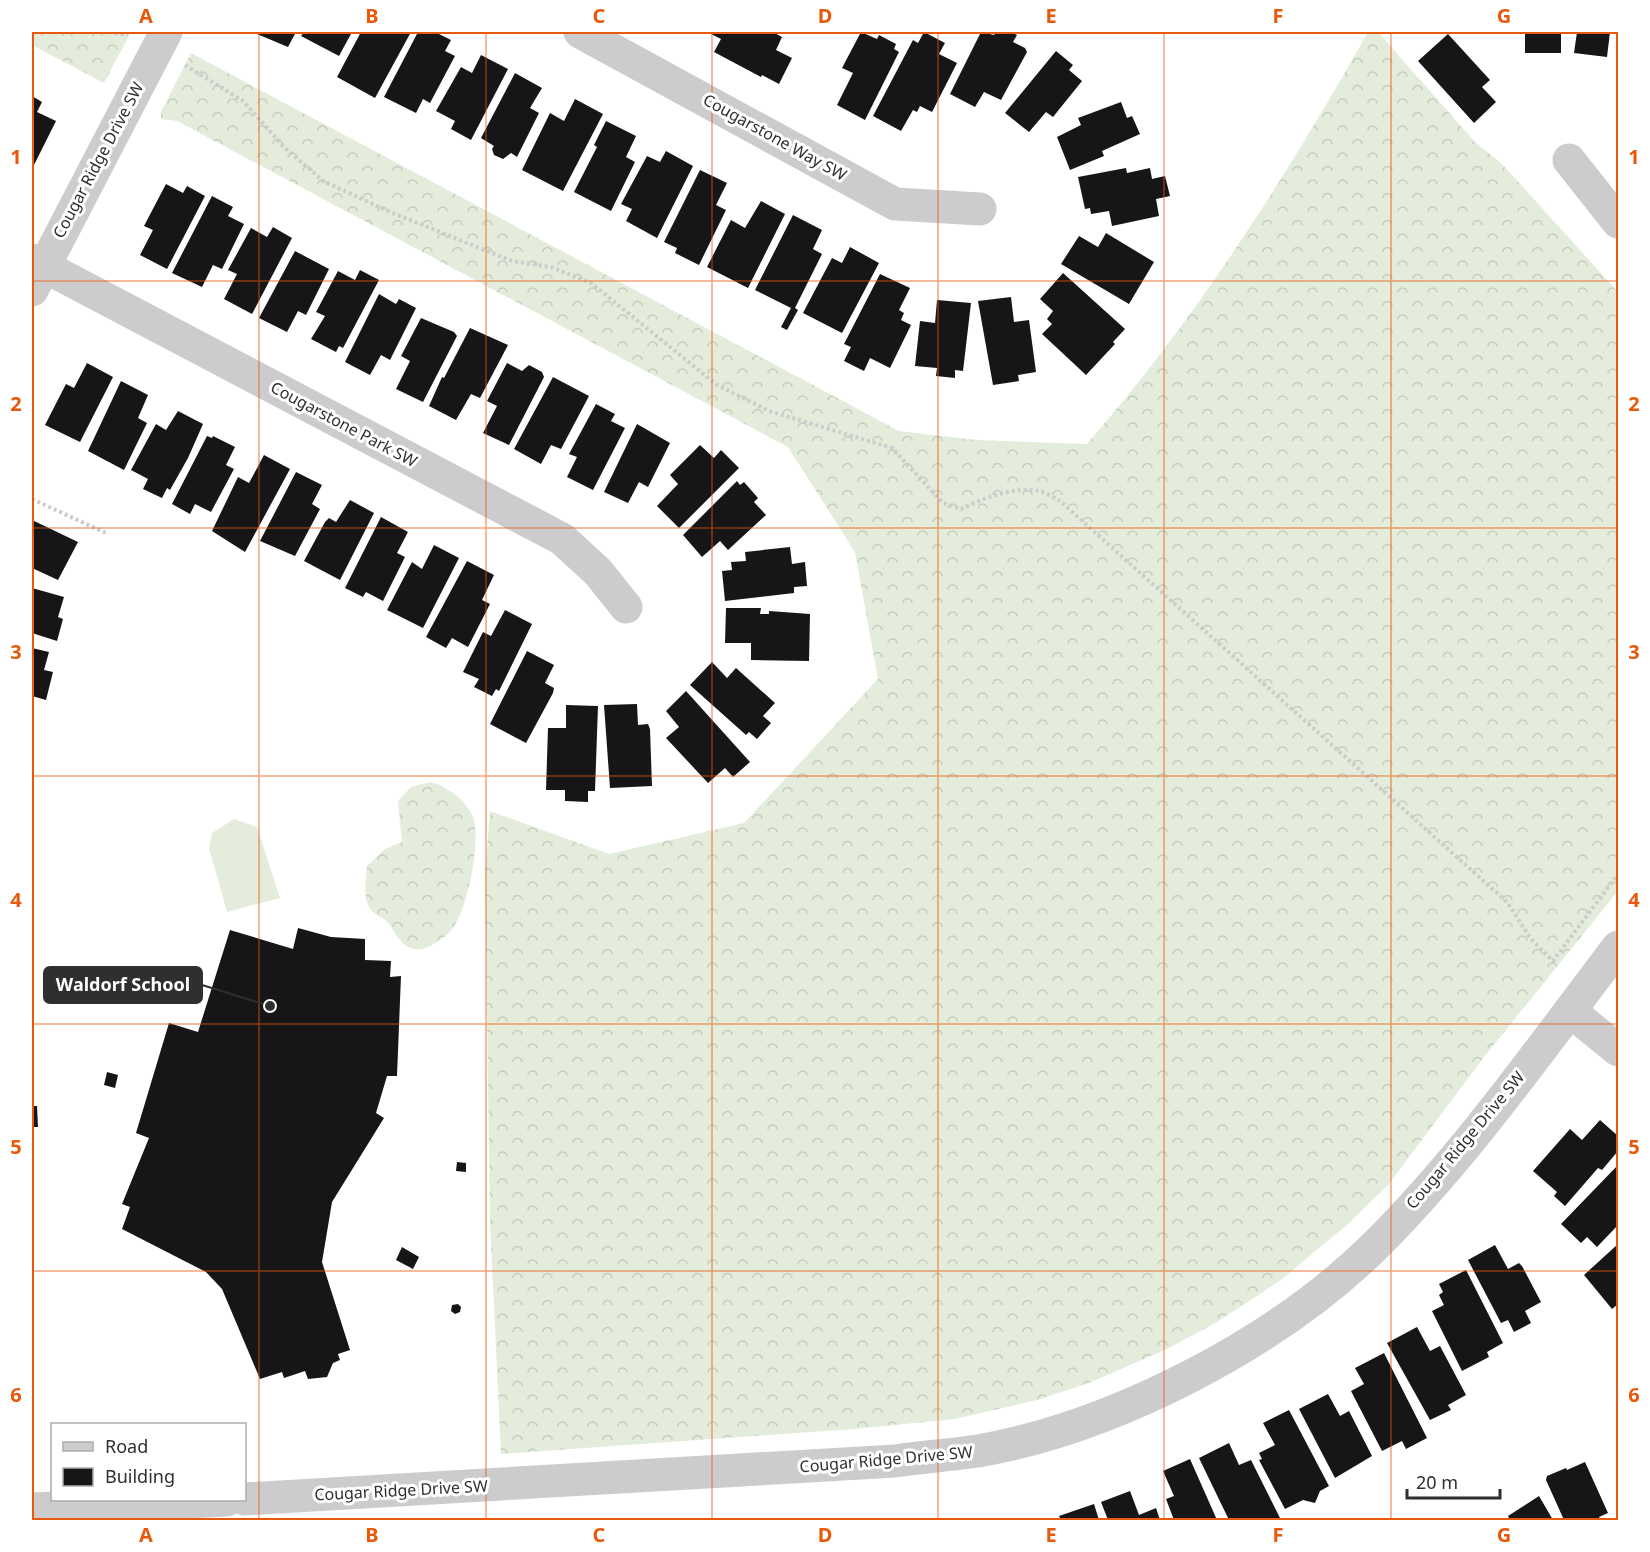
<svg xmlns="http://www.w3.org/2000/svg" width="1650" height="1552" font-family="'Noto Sans',sans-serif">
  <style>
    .grass { fill: #e4eddc }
    .forest { fill: url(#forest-crowns) }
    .building { fill: #161616 }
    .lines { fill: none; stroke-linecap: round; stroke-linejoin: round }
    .path { stroke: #ccc; stroke-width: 4; stroke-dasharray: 3 3; stroke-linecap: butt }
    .minor { stroke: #ccc; stroke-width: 33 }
    .grid { fill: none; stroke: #e8590c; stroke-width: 1.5; stroke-opacity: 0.55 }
    .labels { text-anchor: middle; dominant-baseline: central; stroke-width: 6; stroke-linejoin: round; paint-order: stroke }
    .street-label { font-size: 16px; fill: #2f2f2f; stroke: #fff }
    .leader { fill: none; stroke: #2f2f2f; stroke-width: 2 }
    .callout-dot { fill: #2f2f2f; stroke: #fff; stroke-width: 2 }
    .callout { fill: #2f2f2f; stroke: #2f2f2f; stroke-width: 2 }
    .callout-label { font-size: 18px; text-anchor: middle; font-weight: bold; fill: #fff }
    .neatline { fill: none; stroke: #e8590c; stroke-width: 2 }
    .grid-label { font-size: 20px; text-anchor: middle; font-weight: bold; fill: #e8590c }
  </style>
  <defs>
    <pattern id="forest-crowns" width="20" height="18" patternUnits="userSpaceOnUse" patternTransform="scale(1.5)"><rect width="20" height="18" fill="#e4eddc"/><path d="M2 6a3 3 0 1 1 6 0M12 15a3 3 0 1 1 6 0" fill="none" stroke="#c4ccbd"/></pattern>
  </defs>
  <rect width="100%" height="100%" fill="#fff"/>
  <polygon class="grass" points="234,819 257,827 280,898 227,912 209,848 212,833"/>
  <g class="forest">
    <polygon points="32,32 131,32 104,83 32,45"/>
    <path d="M1368 32H1378L1475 142 1502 164 1618 292V891L1484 1057 1388 1185 1349 1223 1281 1280 1217 1322 1167 1349 1089 1383 1037 1400 955 1419 854 1429 501 1454 490 1223 485 874 490 811 609 854 744 823 878 679 855 552 788 447 177 121 161 119V112L191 53 899 431 977 440 1087 444C1196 319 1287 176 1368 32Z"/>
    <path d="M430 782C447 786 469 802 474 820 480 844 468 907 453 928 448 935 440 940 432 945 411 957 400 943 390 925 385 918 378 917 372 911 362 900 366 879 367 866L385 849 402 842 398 801 411 787Z"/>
  </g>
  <g class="building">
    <polygon points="252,32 296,32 288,47"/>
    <polygon points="304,32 352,32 339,56 301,36"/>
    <polygon points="361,32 411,32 375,98 337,77"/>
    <polygon points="418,32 435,32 451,40 445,51 455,56 430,103 423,99 416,113 384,97"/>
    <polygon points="707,32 773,32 782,37 776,50 792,58 779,84 762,75 761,77 714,52 721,39"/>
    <polygon points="861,32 877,39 879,35 896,44 894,49 899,52 865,120 837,105 853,73 842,68"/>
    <polygon points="924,32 945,43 939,54 957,63 932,112 920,106 917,112 913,110 901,131 873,116 913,40 918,43"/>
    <polygon points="981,32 994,35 996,32 1011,32 1017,35 1013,42 1025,48 1027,52 1001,100 984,92 975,107 950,94"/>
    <rect x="1525" y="32" width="36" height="21"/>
    <polygon points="1577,32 1610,32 1607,57 1574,53"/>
    <polygon points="1448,34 1490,80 1482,87 1496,102 1474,123 1418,61"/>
    <polygon points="1056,51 1073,65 1069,70 1082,81 1053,117 1046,112 1029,132 1005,113"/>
    <polygon points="481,55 508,69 471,140 451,129 455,121 436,111 461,67 472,73"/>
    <polygon points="515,73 542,88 530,108 539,113 517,157 511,153 503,159 494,155 492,149 494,146 481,138"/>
    <polygon points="32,96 42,102 37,112 56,121 32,169"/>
    <polygon points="575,99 603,114 563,191 522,170 550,113 564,121"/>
    <polygon points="1121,102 1127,118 1132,116 1140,134 1102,151 1104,156 1070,170 1057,137 1081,125 1078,118"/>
    <polygon points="606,121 636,136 626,157 635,162 611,211 574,192 597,147 594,145"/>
    <polygon points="666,151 693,166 657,238 626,221 632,209 621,204 647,156 660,162"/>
    <polygon points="1126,168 1127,173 1150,168 1152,179 1165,176 1170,196 1156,199 1159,216 1112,226 1109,211 1091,214 1090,208 1085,209 1078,177"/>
    <polygon points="700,170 727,183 716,205 726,210 699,265 675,253 677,248 664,242"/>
    <polygon points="166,184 183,193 187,186 205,196 167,269 140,255 153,230 144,226"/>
    <polygon points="212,196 233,207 228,216 244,224 222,269 213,265 202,287 172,273"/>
    <polygon points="761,201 785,214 748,288 707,267 731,220 745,228"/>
    <polygon points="793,215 822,230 813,249 822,254 795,308 798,310 787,330 781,327 791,308 755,290"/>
    <polygon points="273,227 292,238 252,314 224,299 237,274 228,270 251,228 267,237"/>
    <polygon points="1106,233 1154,262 1129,304 1061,264 1079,236 1098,247"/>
    <polygon points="850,247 879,263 842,333 803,313 832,258 842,263"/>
    <polygon points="295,251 329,269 306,315 298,311 287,332 259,318"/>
    <polygon points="360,270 379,280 343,348 339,346 336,352 311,339 325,316 316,312 338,271 355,280"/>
    <polygon points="1063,273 1125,329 1113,342 1115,344 1086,375 1042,334 1052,324 1047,319 1053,311 1040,299"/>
    <polygon points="880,274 910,288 899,310 904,313 901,320 911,325 890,368 870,358 864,371 844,361 851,347 844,344"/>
    <polygon points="379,294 396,304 399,299 416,308 390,360 381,355 370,375 345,362"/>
    <polygon points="1011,297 1014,322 1029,320 1036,372 1018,375 1019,381 993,385 978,301"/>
    <polygon points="937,300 971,303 963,371 955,370 955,378 936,376 937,368 915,366 920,321 935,323"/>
    <polygon points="421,318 454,332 457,336 423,402 396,389 410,361 401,356"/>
    <polygon points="470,328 508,345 480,398 471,394 456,420 429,406 442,377 444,378"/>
    <polygon points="87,363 113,377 80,442 45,425 66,384 74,388"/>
    <polygon points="507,363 522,371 529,365 542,372 544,377 509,445 483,433 497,406 487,401"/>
    <polygon points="553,377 589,396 561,449 551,445 541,464 514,449"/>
    <polygon points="121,381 148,395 138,418 147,423 124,470 88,451"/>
    <polygon points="596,404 615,414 611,421 625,428 593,490 567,477 577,457 569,454"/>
    <polygon points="178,411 203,424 188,458 170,490 167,488 162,498 143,489 148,479 131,470 156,424 166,430"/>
    <polygon points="637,424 670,443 648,487 639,482 628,503 604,492"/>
    <polygon points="207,436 212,438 213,436 235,447 226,465 234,469 211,512 195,504 190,514 172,504"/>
    <polygon points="700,445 714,458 721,450 739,468 679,528 657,506 678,484 670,475"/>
    <polygon points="264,455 290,469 245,552 212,531 238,477 249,483"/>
    <polygon points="296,472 322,485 312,504 320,509 295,556 260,541"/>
    <polygon points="737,481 740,485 744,482 758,498 754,502 766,515 728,550 720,541 702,557 683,535"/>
    <polygon points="350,500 374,513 340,580 304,561 325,522 329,518 336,522"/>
    <polygon points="381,517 408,532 397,553 405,557 383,601 366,592 363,597 345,588"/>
    <polygon points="32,520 78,542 58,580 32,568"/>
    <polygon points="434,545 459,558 423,628 387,610 412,562 422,569"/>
    <polygon points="790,547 792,564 805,562 807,586 794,587 794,593 725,601 722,571 732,570 731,562 746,561 745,552"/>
    <polygon points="467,561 494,575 482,600 490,604 468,647 452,638 446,648 426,637"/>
    <polygon points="32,588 64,597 58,617 63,619 57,641 32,633"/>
    <polygon points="726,608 761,608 760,614 769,614 769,611 810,614 809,661 751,660 751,643 725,643"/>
    <polygon points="505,610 532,624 499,691 496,689 492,696 474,687 479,679 463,672 483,632 491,636"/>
    <polygon points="32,648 49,652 44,670 53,672 46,700 32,696"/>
    <polygon points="527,651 554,665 545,683 554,688 553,693 526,743 490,724"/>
    <polygon points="712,662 727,678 736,668 775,703 763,716 771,723 757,739 749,732 746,735 690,685"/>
    <polygon points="686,691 750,762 733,777 725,768 708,783 666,738 679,727 666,711"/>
    <polygon points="637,704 638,725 648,724 650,729 652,786 610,788 604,705"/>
    <polygon points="566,705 598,706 595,791 588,791 588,802 565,801 565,790 546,790 548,728 566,728"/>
    <polygon points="298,928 331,937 365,939 365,960 391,961 390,977 401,976 397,1076 387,1076 376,1113 384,1118 332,1202 322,1262 350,1350 338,1354 340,1360 333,1363 327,1377 308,1379 305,1371 284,1378 282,1372 260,1379 222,1289 206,1272 122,1229 130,1207 122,1204 149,1138 136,1133 169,1023 198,1032 230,930 293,949"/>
    <polygon points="107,1072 118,1075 115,1088 104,1085"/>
    <polygon points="32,1106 37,1106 38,1127 32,1127"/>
    <polygon points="1600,1120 1618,1136 1618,1151 1602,1170 1598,1168 1565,1206 1554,1196 1557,1192 1533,1171 1570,1129 1582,1140"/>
    <polygon points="457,1162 466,1163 466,1172 456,1171"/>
    <polygon points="1618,1165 1618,1225 1597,1247 1587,1237 1581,1243 1561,1224"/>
    <polygon points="1618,1244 1618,1304 1612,1309 1584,1275"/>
    <polygon points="1495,1245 1508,1269 1519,1263 1522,1266 1541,1302 1525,1311 1531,1323 1514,1332 1508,1320 1501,1323 1468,1260"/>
    <polygon points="402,1247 419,1257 413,1269 396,1260"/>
    <polygon points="1466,1270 1503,1343 1487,1352 1489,1357 1462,1371 1432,1311 1444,1305 1439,1295 1443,1292 1439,1284"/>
    <polygon points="458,1304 461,1307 460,1312 455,1314 451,1311 452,1305"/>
    <polygon points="1417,1327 1430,1351 1440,1346 1466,1395 1448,1405 1451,1410 1430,1420 1387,1343"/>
    <polygon points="1384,1353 1427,1438 1406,1449 1402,1441 1382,1451 1351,1391 1364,1384 1355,1368"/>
    <polygon points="1328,1394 1340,1416 1349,1411 1372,1456 1335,1478 1299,1409"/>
    <polygon points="1289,1410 1329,1486 1320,1491 1315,1503 1303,1500 1285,1509 1259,1460 1262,1459 1259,1453 1275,1445 1263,1423"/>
    <polygon points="1229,1443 1239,1465 1251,1460 1281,1520 1229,1520 1199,1458"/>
    <polygon points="1190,1459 1217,1520 1174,1520 1166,1499 1174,1496 1163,1471"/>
    <polygon points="1585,1462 1608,1513 1599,1517 1601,1520 1564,1520 1546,1480 1547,1476 1566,1468 1567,1470"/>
    <polygon points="1130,1491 1139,1515 1156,1508 1160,1520 1108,1520 1101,1502"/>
    <polygon points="1539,1496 1553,1520 1510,1520 1508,1516"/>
    <polygon points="1094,1504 1099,1520 1061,1520 1059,1516"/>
  </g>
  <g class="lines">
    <g class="path">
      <polyline points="109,32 128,35"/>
      <path d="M185 65 243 101 284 147 323 181 390 212 512 261 551 267 591 283 717 385 769 411 892 448 943 503 961 509C984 498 1013 486 1039 491 1046 492 1054 498 1060 501L1507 902 1531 939 1553 961 1618 874"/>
      <polyline points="32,499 108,534"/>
    </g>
    <g class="minor">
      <polyline points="580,32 895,204 980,209"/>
      <polyline points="1569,160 1618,222"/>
      <polyline points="32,260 562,539 598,572 626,607"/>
      <polyline points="32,290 166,32"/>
      <polyline points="1570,1011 1618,1050"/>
      <path d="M244 1499 895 1461C922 1457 950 1455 978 1451 1115 1427 1277 1343 1376 1245 1466 1155 1541 1048 1618 947"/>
      <polyline points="32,1509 227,1500"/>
    </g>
  </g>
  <path class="grid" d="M259 32V1520M486 32V1520M712 32V1520M938 32V1520M1164 32V1520M1391 32V1520M32 281H1618M32 528H1618M32 776H1618M32 1024H1618M32 1271H1618"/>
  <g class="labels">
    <g class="street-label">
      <text transform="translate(775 137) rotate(29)">Cougarstone Way SW</text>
      <text transform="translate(98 160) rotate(-62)">Cougar Ridge Drive SW</text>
      <text transform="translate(344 424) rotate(28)">Cougarstone Park SW</text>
      <text transform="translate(1465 1140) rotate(-50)">Cougar Ridge Drive SW</text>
      <text transform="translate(886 1459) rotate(-5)">Cougar Ridge Drive SW</text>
      <text transform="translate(401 1490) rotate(-3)">Cougar Ridge Drive SW</text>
    </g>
  </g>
  <path class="leader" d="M270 1006L202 985"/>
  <circle class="callout-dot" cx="270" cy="1006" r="6"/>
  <rect class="callout" x="44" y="967" width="158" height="36" rx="6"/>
  <g class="callout-label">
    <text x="123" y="991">Waldorf School</text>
  </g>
  <rect width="1650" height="1552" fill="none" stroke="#ffffff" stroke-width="66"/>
  <rect x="51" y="1423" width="195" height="78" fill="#ffffff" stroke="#acacac" stroke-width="1.5"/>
  <rect x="63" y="1442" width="30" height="9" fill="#cccccc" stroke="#acacac" stroke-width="1.5"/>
  <text x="105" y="1453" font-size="18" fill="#2f2f2f">Road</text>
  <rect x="63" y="1468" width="30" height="18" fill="#161616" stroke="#acacac" stroke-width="1.5"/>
  <text x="105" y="1483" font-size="18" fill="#2f2f2f">Building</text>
  <path d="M1407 1489v9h93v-9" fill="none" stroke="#2f2f2f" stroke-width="3"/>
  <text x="1416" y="1489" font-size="18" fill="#2f2f2f" stroke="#ffffff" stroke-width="4.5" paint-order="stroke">20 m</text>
  <rect x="33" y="33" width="1584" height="1486" class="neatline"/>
  <g class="grid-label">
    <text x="146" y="23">A</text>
    <text x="372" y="23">B</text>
    <text x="599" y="23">C</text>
    <text x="825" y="23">D</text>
    <text x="1051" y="23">E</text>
    <text x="1278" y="23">F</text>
    <text x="1504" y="23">G</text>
    <text x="16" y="164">1</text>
    <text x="1634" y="164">1</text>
    <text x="16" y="411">2</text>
    <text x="1634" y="411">2</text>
    <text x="16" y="659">3</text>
    <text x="1634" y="659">3</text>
    <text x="16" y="907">4</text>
    <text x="1634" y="907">4</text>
    <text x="16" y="1154">5</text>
    <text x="1634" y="1154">5</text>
    <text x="16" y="1402">6</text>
    <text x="1634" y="1402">6</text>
    <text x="146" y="1542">A</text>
    <text x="372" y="1542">B</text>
    <text x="599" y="1542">C</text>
    <text x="825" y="1542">D</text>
    <text x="1051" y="1542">E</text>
    <text x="1278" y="1542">F</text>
    <text x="1504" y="1542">G</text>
  </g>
</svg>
